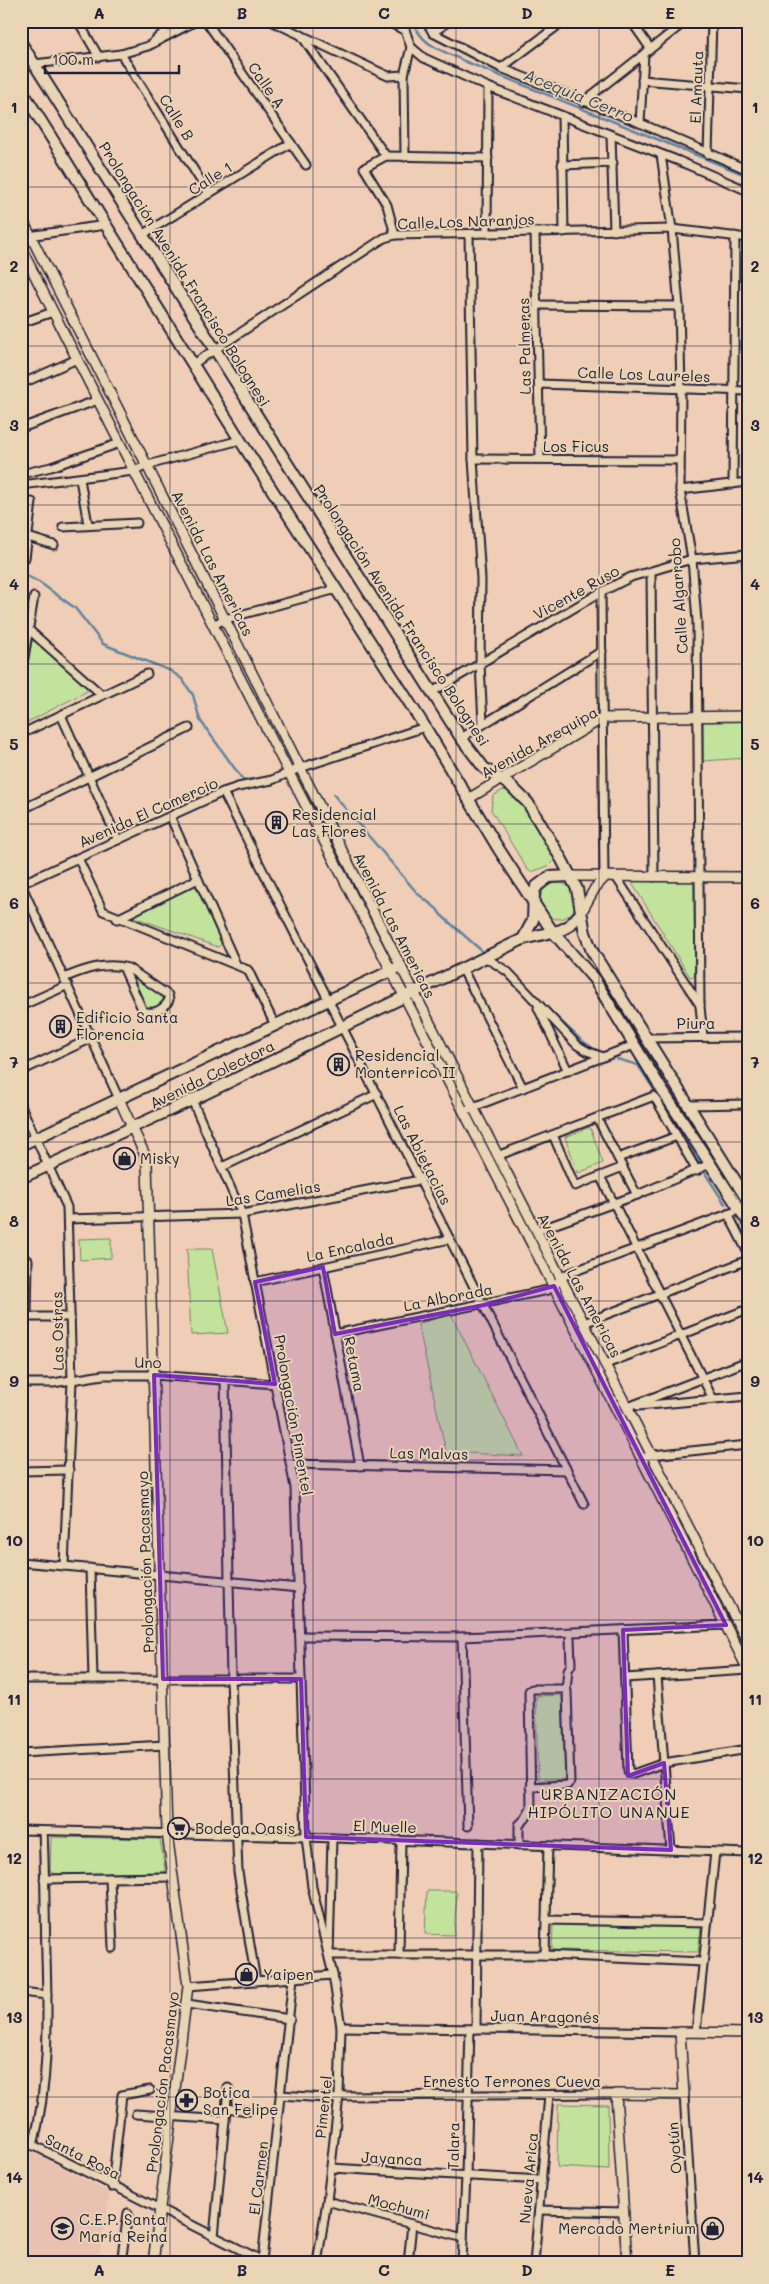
<svg xmlns="http://www.w3.org/2000/svg" width="769" height="2284" font-family="Mali,sans-serif">
  <style>
    .built { fill: #e8c1b0 }
    .green { fill: #c2e39c; stroke: #72826c }
    .lines { fill: none; stroke-linecap: round; stroke-linejoin: round }
    .stream { stroke: #5f85a2; stroke-width: 2.5 }
    .minor-casing { stroke: #22223b; stroke-width: 11 }
    .tertiary-casing { stroke: #22223b; stroke-width: 12 }
    .secondary-casing { stroke: #22223b; stroke-width: 14 }
    .minor { stroke: #e9d4b3; stroke-width: 7 }
    .tertiary { stroke: #e9d4b3; stroke-width: 9 }
    .secondary { stroke: #e9d4b3; stroke-width: 10 }
    .marked { fill: #7b2cbf; fill-opacity: 0.2; stroke: #7b2cbf; stroke-width: 4; stroke-linejoin: round }
    .grid { fill: none; stroke: #22223b; stroke-width: 1; stroke-opacity: 0.55 }
    .labels { text-anchor: middle; dominant-baseline: central; stroke-width: 4; stroke-linejoin: round; paint-order: stroke }
    .street-label { font-size: 15px; fill: #22223b; stroke: #e9d4b3 }
    .poi-label { font-size: 15px; fill: #22223b; stroke: #e9d4b3; text-anchor: start }
    .water-label { font-size: 16px; font-style: italic; fill: #36435d; stroke: #e9d4b3 }
    .neighbourhood-label { font-size: 16px; letter-spacing: 1px; fill: #22223b; stroke: #e9d4b3 }
    .neatline { fill: none; stroke: #22223b; stroke-width: 2 }
    .grid-label { font-size: 16px; text-anchor: middle; font-weight: bold; fill: #22223b }
  </style>
  <rect width="100%" height="100%" fill="#efceb5"/>
  <filter id="ink" filterUnits="userSpaceOnUse"><feTurbulence type="fractalNoise" baseFrequency=".02" numOctaves="2"/><feDisplacementMap in="SourceGraphic" scale="10" xChannelSelector="R" yChannelSelector="G"/><feConvolveMatrix kernelMatrix="1 2 1 2 8 2 1 2 1" color-interpolation-filters="sRGB"/></filter>
  <g filter="url(#ink)">
    <polygon class="built" points="21,2146 110,2193 98,2263 21,2263"/>
    <g class="green">
      <polygon points="32,641 36,641 91,689 26,723 21,721 21,702"/>
      <polygon points="744,718 746,758 703,761 703,719"/>
      <polygon points="503,790 509,790 515,794 553,855 554,860 548,866 531,872 527,869 491,810 493,796"/>
      <polygon points="692,880 694,882 695,976 690,977 632,883 634,881"/>
      <circle cx="558" cy="901" r="18"/>
      <polygon points="195,885 222,943 218,947 134,917 134,914"/>
      <polygon points="133,973 164,996 161,1005 153,1009 145,1010 129,977"/>
      <polygon points="590,1127 603,1163 578,1173 565,1137"/>
      <polygon points="111,1238 111,1258 80,1260 79,1239"/>
      <polygon points="187,1249 212,1249 228,1333 191,1335"/>
      <polygon points="451,1314 523,1456 446,1452 418,1324"/>
      <polygon points="562,1695 565,1780 538,1780 536,1696"/>
      <polygon points="51,1837 160,1839 165,1869 163,1872 54,1874 50,1871"/>
      <polygon points="427,1891 455,1891 457,1893 454,1935 425,1934"/>
      <polygon points="553,1924 701,1927 698,1952 552,1950"/>
      <polygon points="558,2104 608,2105 609,2170 557,2167"/>
    </g>
    <g class="lines">
      <g class="stream">
        <path d="M413 21C421 46 442 50 464 61L748 176"/>
        <polyline points="21,573 39,582 75,608 103,644 171,671 182,679 193,695 200,720 243,780 267,778"/>
        <polyline points="333,794 418,894 437,909 441,915 483,952"/>
        <polyline points="543,1004 581,1040 594,1049"/>
        <polyline points="617,1059 638,1065 678,1126 699,1163"/>
        <polyline points="705,1173 725,1204"/>
        <polyline points="734,1218 748,1240"/>
      </g>
      <defs>
        <g id="minor">
          <polyline points="78,21 99,57"/>
          <polyline points="206,21 306,165"/>
          <polyline points="271,21 388,76 404,75"/>
          <polyline points="386,21 404,30"/>
          <polyline points="402,21 411,47 424,58 488,87 679,161 748,191"/>
          <polyline points="426,21 433,33 501,68 640,123 748,170"/>
          <polyline points="631,21 650,48"/>
          <polyline points="433,33 449,21"/>
          <polyline points="301,35 386,156"/>
          <polyline points="154,41 164,32 170,21"/>
          <polyline points="121,54 209,194"/>
          <polyline points="34,64 121,54 148,46 196,21"/>
          <polyline points="501,68 564,21"/>
          <polyline points="642,80 748,89"/>
          <polyline points="583,102 686,21"/>
          <polyline points="562,116 564,232"/>
          <polyline points="640,123 644,54"/>
          <polyline points="611,135 614,231"/>
          <polyline points="708,154 712,21"/>
          <polyline points="661,155 672,229 679,306 681,389 680,490 692,559 697,621 700,1006 703,1037"/>
          <polyline points="405,157 404,75 411,47"/>
          <polyline points="562,165 613,163"/>
          <polyline points="535,232 540,459"/>
          <polyline points="487,233 488,87"/>
          <polyline points="469,234 473,459 481,579 480,664 483,724"/>
          <polyline points="142,235 291,143"/>
          <polyline points="395,235 387,205 364,168 386,156 488,158"/>
          <polyline points="21,237 106,225"/>
          <polyline points="537,305 679,306"/>
          <polyline points="21,323 53,312"/>
          <polyline points="193,364 384,238 395,235 672,229 748,238"/>
          <polyline points="21,384 77,359"/>
          <polyline points="539,384 748,391"/>
          <polyline points="21,428 98,400"/>
          <polyline points="473,459 679,460"/>
          <polyline points="21,474 51,467 120,443"/>
          <polyline points="80,479 88,524"/>
          <polyline points="733,484 735,236"/>
          <polyline points="21,485 134,471 148,465 240,440"/>
          <polyline points="680,490 748,482"/>
          <polyline points="63,527 137,523"/>
          <polyline points="21,535 54,545"/>
          <polyline points="746,555 748,584"/>
          <polyline points="25,558 32,502"/>
          <polyline points="651,572 654,877"/>
          <polyline points="601,592 604,878"/>
          <polyline points="213,625 225,619 337,589"/>
          <polyline points="28,629 102,695"/>
          <polyline points="21,675 34,597"/>
          <polyline points="432,692 601,592 631,577 692,559 748,554"/>
          <polyline points="61,715 118,840"/>
          <polyline points="21,734 147,674"/>
          <polyline points="461,738 602,651"/>
          <polyline points="223,792 584,1504"/>
          <polyline points="21,810 189,728"/>
          <polyline points="170,816 236,964"/>
          <polyline points="78,858 103,911 248,970 275,1025"/>
          <polyline points="616,877 700,1005"/>
          <polyline points="21,884 223,792 238,787 272,780 300,768 425,727"/>
          <polyline points="21,884 119,1099"/>
          <polyline points="117,919 198,879"/>
          <polyline points="485,957 508,972 577,1045 587,1051 603,1057"/>
          <polyline points="462,968 523,1088"/>
          <path d="M64 978C85 969 105 962 128 968L168 995 169 1000C164 1009 154 1015 143 1011L123 967"/>
          <polyline points="21,1006 68,985"/>
          <polyline points="538,1008 568,1071"/>
          <polyline points="645,1038 748,1037"/>
          <polyline points="21,1071 92,1038"/>
          <polyline points="192,1100 242,1214 295,1488 306,1837 312,1887 333,1975 341,2027 339,2096 327,2201 317,2263"/>
          <polyline points="688,1105 748,1104"/>
          <polyline points="21,1106 67,1207 72,1381 64,1566"/>
          <polyline points="463,1111 634,1045"/>
          <polyline points="597,1118 637,1195"/>
          <polyline points="553,1135 575,1186 623,1167"/>
          <polyline points="497,1156 654,1096 697,1171"/>
          <polyline points="618,1158 677,1136"/>
          <polyline points="222,1167 377,1094"/>
          <polyline points="600,1176 713,1399"/>
          <polyline points="728,1214 748,1253"/>
          <polyline points="68,1219 242,1214 420,1180"/>
          <polyline points="536,1231 637,1195 710,1164"/>
          <polyline points="28,1260 27,1317 70,1317"/>
          <polyline points="323,1267 360,1466"/>
          <polyline points="255,1282 450,1239"/>
          <polyline points="584,1323 748,1260"/>
          <polyline points="335,1334 548,1290 567,1274 739,1210"/>
          <polyline points="606,1364 748,1309"/>
          <polyline points="225,1381 231,1679 238,1872 256,1981"/>
          <polyline points="21,1383 53,1383 103,1375 154,1375 275,1384"/>
          <polyline points="638,1406 748,1396"/>
          <polyline points="628,1407 748,1361"/>
          <polyline points="642,1458 652,1455 748,1445"/>
          <polyline points="291,1464 567,1470"/>
          <polyline points="21,1471 69,1470"/>
          <polyline points="21,1562 299,1588"/>
          <polyline points="90,1568 93,1679"/>
          <polyline points="623,1630 628,1771 633,1774 664,1763 748,1749"/>
          <polyline points="300,1636 462,1637 726,1625"/>
          <polyline points="462,1637 468,1826"/>
          <polyline points="657,1676 671,1850"/>
          <polyline points="625,1678 748,1670"/>
          <polyline points="21,1679 301,1679"/>
          <polyline points="566,1690 568,1670 571,1665 570,1638"/>
          <polyline points="21,1753 165,1745"/>
          <polyline points="21,1830 306,1837 748,1853"/>
          <polyline points="332,1838 329,1955 545,1955 703,1962"/>
          <polyline points="519,1845 519,1825 526,1818 531,1807 529,1691 532,1689 565,1689 567,1691 570,1782 567,1785 530,1787"/>
          <polyline points="110,1878 113,1948"/>
          <polyline points="44,1879 173,1877"/>
          <polyline points="546,1920 707,1923"/>
          <polyline points="399,1955 401,1841"/>
          <polyline points="545,1955 548,1846"/>
          <polyline points="188,1986 333,1975"/>
          <polyline points="21,1992 47,1995"/>
          <polyline points="187,2004 290,2019"/>
          <polyline points="341,2027 680,2032"/>
          <polyline points="476,2029 478,1843"/>
          <polyline points="696,2032 715,1852"/>
          <polyline points="281,2095 339,2099"/>
          <polyline points="684,2095 695,2263"/>
          <polyline points="339,2096 616,2094"/>
          <polyline points="226,2108 249,2111"/>
          <polyline points="136,2114 225,2120"/>
          <polyline points="21,2139 267,2263"/>
          <path d="M33 2146C49 2084 48 2020 46 1957 45 1915 45 1873 43 1831"/>
          <polyline points="331,2168 542,2180"/>
          <polyline points="112,2187 122,2095 150,2090"/>
          <polyline points="327,2201 463,2238"/>
          <polyline points="539,2210 624,2212"/>
          <polyline points="214,2237 228,2088"/>
          <polyline points="262,2261 293,1978"/>
          <polyline points="121,2263 128,2213"/>
          <polyline points="408,2263 412,2224"/>
          <polyline points="462,2263 466,2176 470,2029"/>
          <polyline points="534,2263 549,2095"/>
        </g>
        <g id="tertiary">
          <polyline points="21,217 394,953 748,1643"/>
          <path d="M21 248C260 724 510 1193 748 1670"/>
          <polyline points="468,799 603,718 748,716"/>
          <polyline points="571,876 748,877"/>
          <polyline points="581,913 595,888 604,878"/>
          <polyline points="119,1099 145,1155 147,1164 167,1833 188,1986 153,2263"/>
          <polyline points="627,2263 616,2094 684,2095 680,2032 748,2033"/>
        </g>
        <g id="secondary">
          <polyline points="21,43 461,738 484,768 511,786 528,803 562,860 577,889 585,933 592,951 748,1201"/>
          <polyline points="21,89 240,440 425,727 498,848 552,931 594,979 662,1090 748,1222"/>
          <polyline points="523,939 533,920 534,892 537,886 549,877 571,876"/>
          <polyline points="21,1145 401,966"/>
          <polyline points="21,1178 192,1100 523,939 561,930 569,926 581,913"/>
        </g>
      </defs>
      <use href="#minor" class="minor-casing"/>
      <use href="#tertiary" class="tertiary-casing"/>
      <use href="#secondary" class="secondary-casing"/>
      <use href="#minor" class="minor"/>
      <use href="#tertiary" class="tertiary"/>
      <use href="#secondary" class="secondary"/>
    </g>
  </g>
  <path class="marked" d="M323 1267 335 1334 484 1305 554 1286 726 1625 623 1630 628 1776 664 1763 671 1850 306 1837 301 1679H163L154 1375 275 1384 255 1282Z"/>
  <path class="grid" d="M170 21V2263M313 21V2263M456 21V2263M599 21V2263M21 187H748M21 346H748M21 505H748M21 664H748M21 824H748M21 983H748M21 1142H748M21 1301H748M21 1460H748M21 1620H748M21 1779H748M21 1938H748M21 2097H748"/>
  <defs>
    <symbol id="building-ring" viewBox="-11 -11 22 22"><circle r="9.5" fill="#e9d4b3" stroke="#22223b" stroke-width="1.5"/><path d="M-4-6H4V6H1V3H-1V6H-4ZM-2.5-4.3h1.7v1.8h-1.7ZM.8-4.3h1.7v1.8H.8ZM-2.5-1h1.7V.8h-1.7ZM.8-1h1.7V.8H.8Z" fill="#22223b"/></symbol>
    <symbol id="shop-ring" viewBox="-11 -11 22 22"><circle r="9.5" fill="#e9d4b3" stroke="#22223b" stroke-width="1.5"/><path d="M-5-2.5h2.3a2.7 3.5 0 0 1 5.4 0H5L5.5 6h-11ZM-1.5-2.5h3a1.5 2.3 0 0 0-3 0Z" fill="#22223b"/></symbol>
    <symbol id="supermarket-ring" viewBox="-11 -11 22 22"><circle r="9.5" fill="#e9d4b3" stroke="#22223b" stroke-width="1.5"/><path d="M-6-5.5h2.5l.6 2H6L4.5 2H-2.5L-4.4-4H-6ZM-1.5 3.2a1.3 1.3 0 1 0 .1 0ZM3 3.2a1.3 1.3 0 1 0 .1 0Z" fill="#22223b"/></symbol>
    <symbol id="pharmacy-ring" viewBox="-11 -11 22 22"><circle r="9.5" fill="#e9d4b3" stroke="#22223b" stroke-width="1.5"/><path d="M-2-6h4v4h4v4h-4v4h-4v-4h-4v-4h4Z" fill="#22223b"/></symbol>
    <symbol id="school-ring" viewBox="-11 -11 22 22"><circle r="9.5" fill="#e9d4b3" stroke="#22223b" stroke-width="1.5"/><path d="M0-5L7-2L0 1L-7-2ZM-4 1L0 2.5L4 1V4Q0 6-4 4Z" fill="#22223b"/></symbol>
  </defs>
  <g fill-rule="evenodd">
    <use href="#building-ring" x="264" y="810" width="25" height="25"/>
    <use href="#building-ring" x="48" y="1014" width="25" height="25"/>
    <use href="#building-ring" x="326" y="1052" width="25" height="25"/>
    <use href="#shop-ring" x="112" y="1146" width="25" height="25"/>
    <use href="#supermarket-ring" x="166" y="1816" width="25" height="25"/>
    <use href="#shop-ring" x="234" y="1962" width="25" height="25"/>
    <use href="#pharmacy-ring" x="174" y="2088" width="25" height="25"/>
    <use href="#school-ring" x="50" y="2216" width="25" height="25"/>
    <use href="#shop-ring" x="700" y="2216" width="25" height="25"/>
  </g>
  <g class="labels">
    <g class="street-label">
      <text transform="translate(267 85) rotate(55)">Calle A</text>
      <text transform="translate(696 87) rotate(-88)">El Amauta</text>
      <text transform="translate(177 117) rotate(58)">Calle B</text>
      <text transform="translate(210 178) rotate(-32)">Calle 1</text>
      <text transform="translate(466 221) rotate(-2)">Calle Los Naranjos</text>
      <text transform="translate(185 274) rotate(58)">Prolongación Avenida Francisco Bolognesi</text>
      <text transform="translate(524 346) rotate(-91)">Las Palmeras</text>
      <text transform="translate(644 374) rotate(2)">Calle Los Laureles</text>
      <text x="576" y="446">Los Ficus</text>
      <text transform="translate(213 563) rotate(63)">Avenida Las Americas</text>
      <text transform="translate(576 592) rotate(-29)">Vicente Ruso</text>
      <text transform="translate(678 596) rotate(-94)">Calle Algarrobo</text>
      <text transform="translate(402 615) rotate(57)">Prolongación Avenida Francisco Bolognesi</text>
      <text transform="translate(539 742) rotate(-29)">Avenida Arequipa</text>
      <text transform="translate(148 812) rotate(-24)">Avenida El Comercio</text>
      <text transform="translate(395 925) rotate(63)">Avenida Las Americas</text>
      <text x="696" y="1023">Piura</text>
      <text transform="translate(212 1074) rotate(-26)">Avenida Colectora</text>
      <text transform="translate(423 1155) rotate(63)">Las Abietacias</text>
      <text transform="translate(273 1193) rotate(-9)">Las Camelias</text>
      <text transform="translate(350 1247) rotate(-12)">La Encalada</text>
      <text transform="translate(580 1285) rotate(62)">Avenida Las Americas</text>
      <text transform="translate(448 1297) rotate(-11)">La Alborada</text>
      <text transform="translate(57 1331) rotate(-91)">Las Ostras</text>
      <text transform="translate(148 1362) rotate(1)">Uno</text>
      <text transform="translate(355 1364) rotate(79)">Retama</text>
      <text transform="translate(294 1415) rotate(80)">Prolongación Pimentel</text>
      <text transform="translate(429 1453) rotate(1)">Las Malvas</text>
      <text transform="translate(145 1562) rotate(-92)">Prolongación Pacasmayo</text>
      <text transform="translate(385 1826) rotate(2)">El Muelle</text>
      <text transform="translate(545 2016) rotate(1)">Juan Aragonés</text>
      <text x="512" y="2081">Ernesto Terrones Cueva</text>
      <text transform="translate(162 2082) rotate(-83)">Prolongación Pacasmayo</text>
      <text transform="translate(323 2107) rotate(-84)">Pimentel</text>
      <text transform="translate(453 2146) rotate(-89)">Talara</text>
      <text transform="translate(674 2148) rotate(-94)">Oyotún</text>
      <text transform="translate(83 2156) rotate(27)">Santa Rosa</text>
      <text transform="translate(392 2158) rotate(3)">Jayanca</text>
      <text transform="translate(258 2178) rotate(-83)">El Carmen</text>
      <text transform="translate(528 2178) rotate(-85)">Nueva Arica</text>
      <text transform="translate(399 2206) rotate(15)">Mochumi</text>
    </g>
    <g class="poi-label">
      <text x="292" y="814">Residencial<tspan x="292" dy="17">Las Flores</tspan></text>
      <text x="76" y="1017">Edificio Santa<tspan x="76" dy="17">Florencia</tspan></text>
      <text x="355" y="1055">Residencial<tspan x="355" dy="17">Monterrico II</tspan></text>
      <text x="140" y="1158">Misky</text>
      <text x="195" y="1828">Bodega Oasis</text>
      <text x="263" y="1974">Yaipen</text>
      <text x="203" y="2092">Botica<tspan x="203" dy="17">San Felipe</tspan></text>
      <text x="79" y="2219">C.E.P. Santa<tspan x="79" dy="17">María Reina</tspan></text>
      <text x="696" y="2228" text-anchor="end">Mercado Mertrium</text>
    </g>
    <g class="water-label">
      <text transform="translate(579 95) rotate(22)">Acequia Cerro</text>
    </g>
    <g class="neighbourhood-label">
      <text x="609" y="1793">URBANIZACIÓN<tspan x="609" dy="18">HIPÓLITO UNANUE</tspan></text>
    </g>
  </g>
  <rect width="769" height="2284" fill="none" stroke="#e9d4b3" stroke-width="55"/>
  <path d="M45 65v8h134v-8" fill="none" stroke="#22223b" stroke-width="2.5"/>
  <text x="52" y="65" font-size="15" fill="#22223b" stroke="#e9d4b3" stroke-width="4" paint-order="stroke">100 m</text>
  <rect x="28" y="28" width="714" height="2228" class="neatline"/>
  <g class="grid-label">
    <text x="99" y="19">A</text>
    <text x="242" y="19">B</text>
    <text x="384" y="19">C</text>
    <text x="527" y="19">D</text>
    <text x="670" y="19">E</text>
    <text x="14" y="113">1</text>
    <text x="755" y="113">1</text>
    <text x="14" y="272">2</text>
    <text x="755" y="272">2</text>
    <text x="14" y="431">3</text>
    <text x="755" y="431">3</text>
    <text x="14" y="590">4</text>
    <text x="755" y="590">4</text>
    <text x="14" y="750">5</text>
    <text x="755" y="750">5</text>
    <text x="14" y="909">6</text>
    <text x="755" y="909">6</text>
    <text x="14" y="1068">7</text>
    <text x="755" y="1068">7</text>
    <text x="14" y="1227">8</text>
    <text x="755" y="1227">8</text>
    <text x="14" y="1387">9</text>
    <text x="755" y="1387">9</text>
    <text x="14" y="1546">10</text>
    <text x="755" y="1546">10</text>
    <text x="14" y="1705">11</text>
    <text x="755" y="1705">11</text>
    <text x="14" y="1864">12</text>
    <text x="755" y="1864">12</text>
    <text x="14" y="2023">13</text>
    <text x="755" y="2023">13</text>
    <text x="14" y="2183">14</text>
    <text x="755" y="2183">14</text>
    <text x="99" y="2276">A</text>
    <text x="242" y="2276">B</text>
    <text x="384" y="2276">C</text>
    <text x="527" y="2276">D</text>
    <text x="670" y="2276">E</text>
  </g>
</svg>
